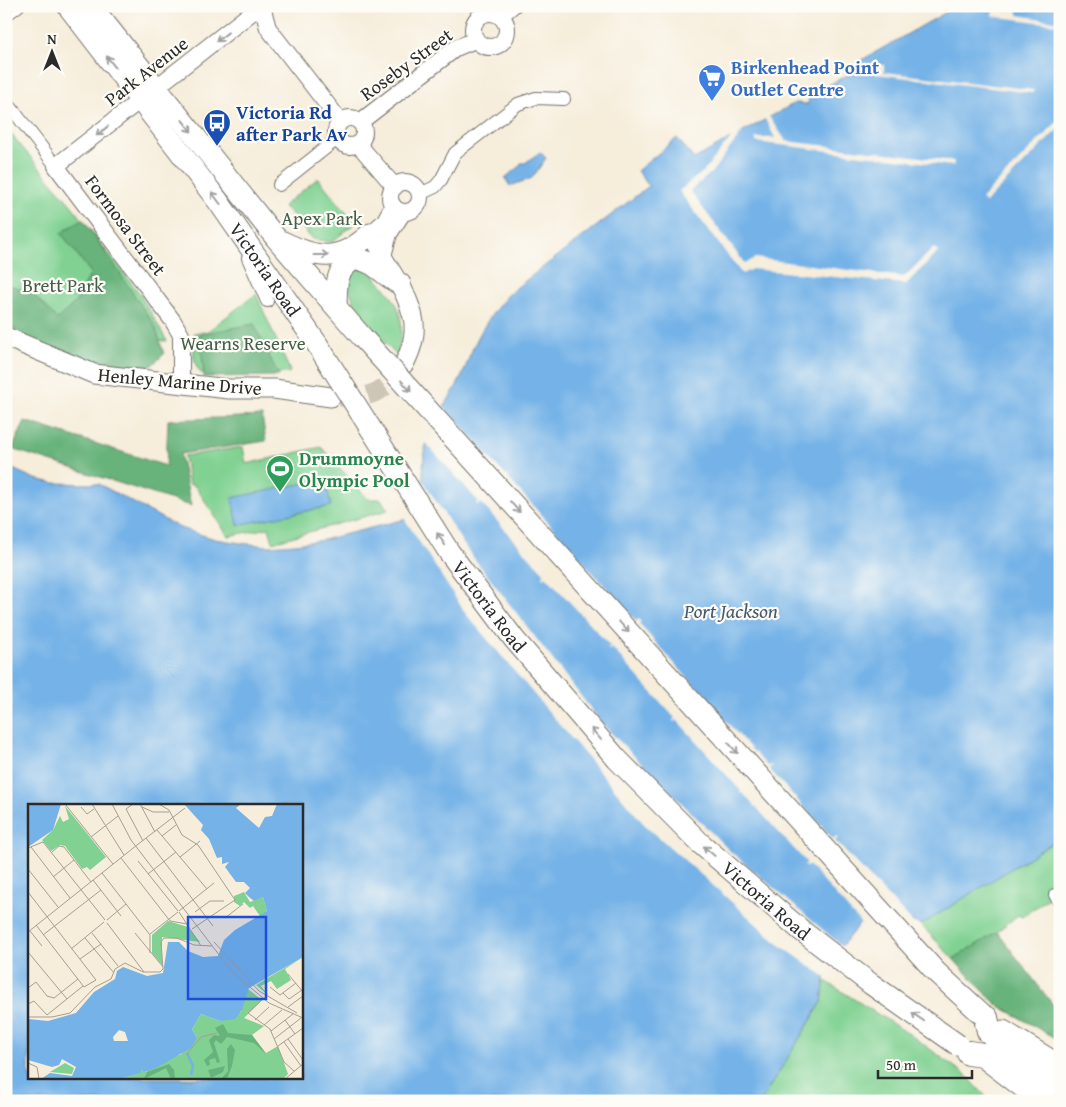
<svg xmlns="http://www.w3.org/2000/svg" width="1066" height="1107" font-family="'Gentium Book Plus',serif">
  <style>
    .green { fill: #80d192; stroke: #567e5e }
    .forest { fill: #68b37c; stroke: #4a6f54 }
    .water { fill: #74b2e7; stroke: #506e89; fill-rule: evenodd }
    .pier { fill: #f6edda }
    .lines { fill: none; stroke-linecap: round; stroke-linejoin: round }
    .secondary-tunnel { stroke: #cdc6b7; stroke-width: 19; stroke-dasharray: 19 9; stroke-linecap: butt }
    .minor-casing { stroke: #726f68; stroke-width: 14 }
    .tertiary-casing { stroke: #726f68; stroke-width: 18 }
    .secondary-casing { stroke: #726f68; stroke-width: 21 }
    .trunk-casing { stroke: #726f68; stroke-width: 23 }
    .motorway-casing { stroke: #726f68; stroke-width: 26 }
    .minor { stroke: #fff; stroke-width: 12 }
    .tertiary { stroke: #fff; stroke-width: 16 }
    .secondary { stroke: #fff; stroke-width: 19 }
    .trunk { stroke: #fff; stroke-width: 21 }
    .motorway { stroke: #fff; stroke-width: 24 }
    .trunk-bridge-casing { stroke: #726f68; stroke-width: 23; stroke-linecap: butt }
    .trunk-bridge { stroke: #fff; stroke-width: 21 }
    .oneway { stroke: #a0a0a0 }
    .labels { text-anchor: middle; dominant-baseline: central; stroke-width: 4.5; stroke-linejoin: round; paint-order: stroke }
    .street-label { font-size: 19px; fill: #2b2b2b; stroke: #fdfcf7 }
    .shop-label { font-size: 19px; font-weight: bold; fill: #366cbe; stroke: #fdfcf7; text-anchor: start }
    .transit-label { font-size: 19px; font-weight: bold; fill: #164399; stroke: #fdfcf7; text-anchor: start }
    .park-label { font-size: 19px; fill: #445d4a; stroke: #fdfcf7 }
    .leisure-label { font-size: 19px; font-weight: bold; fill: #27864d; stroke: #fdfcf7; text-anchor: start }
    .water-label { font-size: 20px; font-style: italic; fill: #455a6d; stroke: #fdfcf7 }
    .inset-river { fill: none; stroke: #74b2e7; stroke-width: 2.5 }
    .inset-road { fill: none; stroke: #a59f94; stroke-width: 1 }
    .view { fill: #1d4ed8; fill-opacity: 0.15; stroke: #1d4ed8; stroke-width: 2.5 }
    .inset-edge { fill: none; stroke: #2b2b2b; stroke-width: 2.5 }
  </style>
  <rect width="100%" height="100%" fill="#fdfcf7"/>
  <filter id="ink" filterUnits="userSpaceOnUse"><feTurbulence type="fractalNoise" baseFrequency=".02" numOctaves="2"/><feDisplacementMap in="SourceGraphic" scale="10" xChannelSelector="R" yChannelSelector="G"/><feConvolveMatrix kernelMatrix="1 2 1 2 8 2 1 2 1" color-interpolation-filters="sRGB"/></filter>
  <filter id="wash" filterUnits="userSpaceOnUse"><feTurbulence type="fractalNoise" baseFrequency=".0096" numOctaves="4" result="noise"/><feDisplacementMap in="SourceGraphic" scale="20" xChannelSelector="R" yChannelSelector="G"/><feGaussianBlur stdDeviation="1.12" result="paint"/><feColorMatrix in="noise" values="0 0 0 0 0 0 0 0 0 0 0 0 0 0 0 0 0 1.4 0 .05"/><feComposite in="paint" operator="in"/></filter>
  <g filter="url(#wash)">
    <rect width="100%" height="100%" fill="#f6edda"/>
    <g class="green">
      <polygon points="6,132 10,133 72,206 140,294 167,341 110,339 6,320"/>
      <path d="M318 178 355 223 332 242 312 239C301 227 296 216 283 206Z"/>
      <path d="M355 268 369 270C398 302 408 312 397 356 380 337 334 295 355 268Z"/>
      <path d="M256 294 290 371 289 373H201C191 362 194 347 194 333L208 331Z"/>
      <polygon points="243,447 246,464 321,447 368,499 381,499 388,510 273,542 269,528 228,536 195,486 189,484 184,456"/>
      <polygon points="1060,838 1060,890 1022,917 1018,915 997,932 1060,1014 1060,1041 996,1004 921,925"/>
      <polygon points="824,980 909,1034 966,1075 990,1101 761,1101 822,1002"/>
    </g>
    <g class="forest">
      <polygon points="83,219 155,326 164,354 150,367 96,363 34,342 6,324 6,284 32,293 57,319 76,302 91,273 61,233"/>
      <polygon points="254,324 279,376 204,377 200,334"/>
      <polygon points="262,416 266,441 180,454 191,506 12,449 25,421 166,466 168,420"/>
      <polygon points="997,932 1060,1014 1060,1041 996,1004 953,959"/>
    </g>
    <g class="water">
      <path d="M957 6H1060V838L921 925 874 906 827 964 822 1002 761 1101H6V466L35 479 54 483 99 484 180 528 215 539 241 543 268 546 295 544 323 540 406 519C429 507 420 470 425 448 431 424 448 402 460 380 464 372 467 363 470 355 480 330 494 309 512 291L649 186 637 171 677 138 694 159 795 103 808 104 809 97 815 98V92L859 69 860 61ZM29 806H301V1078H29Z"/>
      <polygon points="540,152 546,158 532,178 510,186 505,178 520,166 521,163 525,163"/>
      <polygon points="325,479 331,506 238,525 232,498"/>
    </g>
    <g class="pier">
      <polygon points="1011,6 1017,6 1018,15 1060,22 1060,25 992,16 994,8 1011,11"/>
      <polygon points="857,63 884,65 884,72 1034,90 1032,93 876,74 876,68 857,67"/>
      <polygon points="768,115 786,141 954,161 953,166 756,142 756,138 775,138 764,117"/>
      <polygon points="1060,119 1060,127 985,203 981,199"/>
      <polygon points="746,127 711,173 690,191 745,264 755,258 904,277 934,248 938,252 906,284 752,269 742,274 679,191 704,171 734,134"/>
      <polygon points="443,406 506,476 509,476 508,478 571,548 575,548 573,551 636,621 639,619 641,621 639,624 701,693 704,691 706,693 703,696 767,766 772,765 769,769 823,828 833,839 836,836 838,838 835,841 915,925 875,909 862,925 809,865 806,867 804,865 807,863 743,793 739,793 741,791 677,720 674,722 673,720 675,718 612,648 609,650 608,649 610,646 546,576 543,578 542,576 544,573 481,503 478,505 476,504 478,501 425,442"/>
      <polygon points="420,476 466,548 604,726 730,851 844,948 830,966 827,978 780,945 644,824 466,614 404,518 413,512 418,501"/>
    </g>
  </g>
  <g filter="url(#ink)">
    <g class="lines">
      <path class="secondary-tunnel" d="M340 397C371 399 388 391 404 364"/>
      <defs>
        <g id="minor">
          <polyline points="6,15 18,6"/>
          <polyline points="502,17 515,6"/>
          <polyline points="6,101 56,166"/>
          <polyline points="279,185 337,139"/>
          <polyline points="420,194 435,187 441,180 455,153 518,104 536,98 564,99"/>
          <polyline points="248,258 267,301"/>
          <polyline points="1055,895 1060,902"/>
        </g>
        <g id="tertiary">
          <polyline points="262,6 268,28 340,121"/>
          <circle cx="490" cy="30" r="17"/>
          <circle cx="350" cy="132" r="14"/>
          <polyline points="360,122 456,48 475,40"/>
          <polyline points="358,144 395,187"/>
          <circle cx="405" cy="197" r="15"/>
          <polyline points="393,206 384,222 370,234 398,280"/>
          <polyline points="383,256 389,234 402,214"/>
          <polyline points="181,384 181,335 173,321 56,166 260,6"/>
        </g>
        <g id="secondary">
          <path d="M400 284C415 314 421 332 404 364"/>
          <polyline points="6,337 94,374 229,389 274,389 331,397"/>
        </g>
        <g id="trunk">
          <path id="s1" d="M68 6 218 201 317 344"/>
          <polyline points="91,6 276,238 362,337"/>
          <path d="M283 242C318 259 339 263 370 234"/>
          <path d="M336 306C337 284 334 271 355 259 374 260 384 276 400 284"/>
          <polyline points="1003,1031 1060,1066"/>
        </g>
        <g id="motorway">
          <polyline points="986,1018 989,1031 1060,1087"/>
          <polyline points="969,1053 983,1055 1043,1101"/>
        </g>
      </defs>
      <use href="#minor" class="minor-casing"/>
      <use href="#tertiary" class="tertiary-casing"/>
      <use href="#secondary" class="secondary-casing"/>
      <use href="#trunk" class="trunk-casing"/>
      <use href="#motorway" class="motorway-casing"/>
      <use href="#minor" class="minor"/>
      <use href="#tertiary" class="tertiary"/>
      <use href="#secondary" class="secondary"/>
      <use href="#trunk" class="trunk"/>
      <use href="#motorway" class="motorway"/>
      <defs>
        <g id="trunk-bridge">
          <polyline points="362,337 936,972 983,1015"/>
          <path id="s2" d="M317 344 449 552 514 639 617 759 700 843 802 931 871 984 958 1045"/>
        </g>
      </defs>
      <use href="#trunk-bridge" class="trunk-bridge-casing"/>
      <use href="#trunk-bridge" class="trunk-bridge"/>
    </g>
    <defs><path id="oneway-shaft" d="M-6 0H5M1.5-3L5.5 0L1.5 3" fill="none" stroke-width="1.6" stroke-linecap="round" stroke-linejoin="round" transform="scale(1.25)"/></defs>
    <g class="oneway">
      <use href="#oneway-shaft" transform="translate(222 37) rotate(142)"/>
      <use href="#oneway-shaft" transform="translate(111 62) rotate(-128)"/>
      <use href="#oneway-shaft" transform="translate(187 126) rotate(52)"/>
      <use href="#oneway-shaft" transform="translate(102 131) rotate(142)"/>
      <use href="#oneway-shaft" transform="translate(216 198) rotate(-127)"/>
      <use href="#oneway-shaft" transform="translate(321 255)"/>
      <use href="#oneway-shaft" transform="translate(406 386) rotate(48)"/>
      <use href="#oneway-shaft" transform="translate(515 507) rotate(48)"/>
      <use href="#oneway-shaft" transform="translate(441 539) rotate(-123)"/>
      <use href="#oneway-shaft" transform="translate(624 627) rotate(48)"/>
      <use href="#oneway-shaft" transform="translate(596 734) rotate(-131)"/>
      <use href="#oneway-shaft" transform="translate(733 748) rotate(48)"/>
      <use href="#oneway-shaft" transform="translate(709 851) rotate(-139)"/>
      <use href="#oneway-shaft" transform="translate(918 1017) rotate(-145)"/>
    </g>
  </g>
  <defs>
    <symbol id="supermarket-pin" viewBox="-11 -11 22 30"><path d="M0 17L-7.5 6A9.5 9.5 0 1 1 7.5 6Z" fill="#3f7fe0" stroke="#fdfcf7"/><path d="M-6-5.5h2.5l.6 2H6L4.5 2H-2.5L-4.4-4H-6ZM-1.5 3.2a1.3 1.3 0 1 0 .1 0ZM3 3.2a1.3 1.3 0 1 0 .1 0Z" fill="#fff"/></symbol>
    <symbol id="bus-pin" viewBox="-11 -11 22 30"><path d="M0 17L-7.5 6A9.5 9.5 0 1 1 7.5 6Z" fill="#1a4fb4" stroke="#fdfcf7"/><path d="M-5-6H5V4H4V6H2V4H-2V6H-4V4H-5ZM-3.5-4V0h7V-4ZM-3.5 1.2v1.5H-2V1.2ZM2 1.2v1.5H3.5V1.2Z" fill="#fff"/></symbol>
    <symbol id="stadium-pin" viewBox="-11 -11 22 30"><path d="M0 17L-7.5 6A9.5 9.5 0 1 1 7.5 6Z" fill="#2e9e5b" stroke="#fdfcf7"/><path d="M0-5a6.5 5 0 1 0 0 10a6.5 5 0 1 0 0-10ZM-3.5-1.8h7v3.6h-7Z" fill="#fff"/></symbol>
  </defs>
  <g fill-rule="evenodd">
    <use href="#supermarket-pin" x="696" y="62" width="32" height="43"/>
    <use href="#bus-pin" x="201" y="107" width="32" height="43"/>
    <use href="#stadium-pin" x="264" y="453" width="32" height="43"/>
  </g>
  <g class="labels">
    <g class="street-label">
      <text transform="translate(406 64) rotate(-36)">Roseby Street</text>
      <text transform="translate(146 71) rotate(-38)">Park Avenue</text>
      <text transform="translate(126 225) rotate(53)">Formosa Street</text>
      <text stroke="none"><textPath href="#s1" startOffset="329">Victoria Road</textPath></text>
      <text transform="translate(180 381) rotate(5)">Henley Marine Drive</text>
      <text stroke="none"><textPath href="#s2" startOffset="314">Victoria Road</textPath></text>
      <text stroke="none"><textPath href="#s2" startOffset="719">Victoria Road</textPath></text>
    </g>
    <g class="shop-label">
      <text x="731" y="67">Birkenhead Point<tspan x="731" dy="22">Outlet Centre</tspan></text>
    </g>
    <g class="transit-label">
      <text x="236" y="112">Victoria Rd<tspan x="236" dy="22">after Park Av</tspan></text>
    </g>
    <g class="park-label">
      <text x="322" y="218">Apex Park</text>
      <text x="63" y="285">Brett Park</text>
      <text x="243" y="343">Wearns Reserve</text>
    </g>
    <g class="leisure-label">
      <text x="299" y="458">Drummoyne<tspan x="299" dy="22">Olympic Pool</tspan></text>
    </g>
    <g class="water-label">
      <text x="731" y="610">Port Jackson</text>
    </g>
  </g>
  <g transform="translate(28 804)">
    <rect width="275" height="275" fill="#f6edda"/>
    <path d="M37 2 78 53 62 66 59 63 54 65 37 42 32 41 23 47 14 36 25 26 32 12 35 18 41 15ZM216 88 222 98 235 93 239 107 232 112 225 102 222 104 216 98 212 102 206 98V92ZM140 117 160 123 172 138 134 133V161L124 149V131ZM275 153 257 165 263 176 249 185 243 177 233 182 241 192 228 181ZM220 185 234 196 216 214 236 222 224 231 238 249 250 242 260 270 255 275H91L112 269V265L116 264 117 268 144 252 152 251 169 234 164 225 173 210 192 217 213 208ZM37 259 46 264 44 270 22 268Z" fill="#80d192"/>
    <path d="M195 220 200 229 224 231 238 250 226 239 199 233 193 240 188 236 186 239 192 258 189 259 187 254 181 256 182 261 179 262 176 256 185 248 181 236 186 231 192 232 187 224ZM203 240 207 246 204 262 199 275H193L200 267 199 245ZM141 260 146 266 147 275H143L138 264 116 275 119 268ZM197 262 195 268 183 274 180 266Z" fill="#68b37c"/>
    <path d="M0 0H33L25 26 0 43ZM156 0H213L208 4 231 24 237 13 244 12 249 0H275V153L221 184 214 206 207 215 192 217 173 210 164 225 169 234 163 244 128 264 116 268 113 265V269L91 275H13L22 269 44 272 48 263 34 255 31 261 24 263 0 256V215L20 217 48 209 66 188 87 175 89 167 95 163 119 172 135 169 140 138H151L160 147 175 153 190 152 196 136 207 126 239 107 235 93 226 97 221 93 217 89 222 84 216 78H208L197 63 201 58 194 60V53L189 54 181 35 173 26 175 21ZM91 226 97 228 100 237H86L85 233Z" fill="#74b2e7" fill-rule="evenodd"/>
    <path class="inset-river" d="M159 249 165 262 163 271"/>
    <path class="inset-road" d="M37 0 85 60M64 0 96 51M84 0 103 36 205 169 241 199 275 214M105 0 98 5 115 37M112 0 127 28M131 0 141 6 154 31 170 41 207 96 164 125M53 3 59 10 66 5M114 3 125 8H141M129 26 179 85M134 32 148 21M63 33 90 12M118 34 185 122M109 41 157 4M3 43 42 94M0 44 15 38 77 116M24 48 31 42 36 43 63 78M152 53 172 37M93 54 142 117 159 120M110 57 150 107M0 65 30 103M74 69 122 131V149M120 70 148 48M25 73 46 56M65 76 93 112M0 88 68 176 56 183 8 121M151 107 186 79M151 108 173 142M167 108 182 97H196M197 114 215 100M79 116 98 100M79 119 116 168M2 127 14 142M0 128 109 41M64 129 90 162M107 129 135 163M122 130 150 108M15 131 73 86M57 134 86 169M186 138 231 187 269 209M43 145 76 118M0 148 39 195M52 155 73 140M260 170 275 188M242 183 252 191 268 179M0 184 8 178 19 192 26 194 50 175M255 189 261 195 274 186M234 196 220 209 242 225 256 258 266 267M0 200 6 197 19 211 55 182M260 203 275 192M0 213H24L42 209 67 183 83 175 87 165 97 159 115 168H132L135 165 133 138 136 134H149L166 141 184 142M227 216 241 203M257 216 267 230M236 221 254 206M243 227 265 210M246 235 273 214M260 235 275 256M256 238 273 262M250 242 275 224M158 251 173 233 189 229M0 259 9 263 11 275M257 275 275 260"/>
    <path class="view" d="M160 113H238V195H160Z"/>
    <rect width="275" height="275" class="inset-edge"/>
  </g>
  <rect width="1066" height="1107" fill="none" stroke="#fdfcf7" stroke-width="25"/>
  <g transform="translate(52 52)" stroke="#fdfcf7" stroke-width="4" paint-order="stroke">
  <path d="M0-4L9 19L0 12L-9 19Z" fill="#2b2b2b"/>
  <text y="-8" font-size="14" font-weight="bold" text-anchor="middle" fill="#2b2b2b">N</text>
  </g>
  <path d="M878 1070v8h94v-8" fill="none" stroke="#2b2b2b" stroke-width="2.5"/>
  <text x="886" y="1070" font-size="15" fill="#2b2b2b" stroke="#fdfcf7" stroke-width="4" paint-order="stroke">50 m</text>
</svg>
